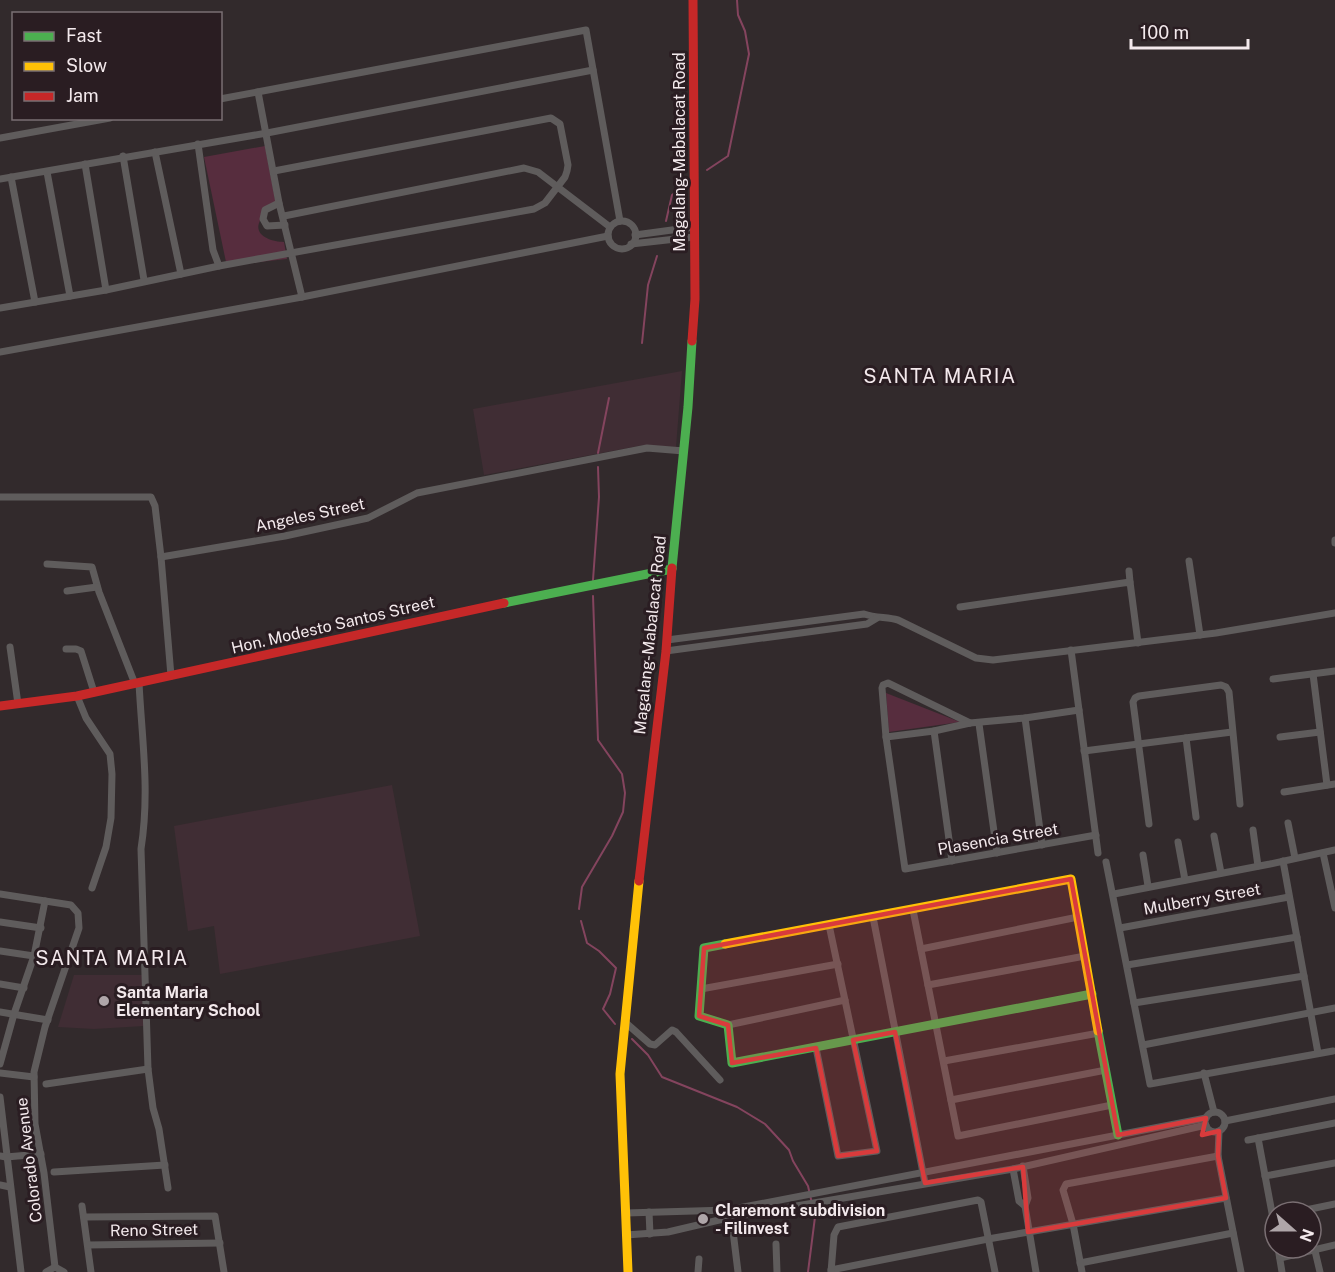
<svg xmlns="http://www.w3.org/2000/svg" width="1335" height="1272" font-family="'Public Sans',sans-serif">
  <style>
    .built { fill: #402d34 }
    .green { fill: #572d3e }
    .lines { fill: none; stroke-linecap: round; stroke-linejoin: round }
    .stream { stroke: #84445e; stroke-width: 2 }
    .street { stroke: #5f5c5c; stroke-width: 7 }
    .fast { stroke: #4caf50; stroke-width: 9 }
    .slow { stroke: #ffc107; stroke-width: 9 }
    .jam { stroke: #c62828; stroke-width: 9 }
    .marked { fill: #d93b3c; fill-opacity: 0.2; stroke: #d93b3c; stroke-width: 4.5; stroke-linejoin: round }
    .poi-dot { fill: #afa6a9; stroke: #2a1d22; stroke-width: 2 }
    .labels { text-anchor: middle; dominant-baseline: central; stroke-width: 6; stroke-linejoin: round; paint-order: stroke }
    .street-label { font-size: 16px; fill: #f3e9ec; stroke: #2a1d22 }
    .poi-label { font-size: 16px; font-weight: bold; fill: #f3e9ec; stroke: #2a1d22; text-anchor: start }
    .quarter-label { font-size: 20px; letter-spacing: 1.5px; fill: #f3e9ec; stroke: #2a1d22 }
  </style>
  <rect width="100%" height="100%" fill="#322a2c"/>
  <g class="built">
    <polygon points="682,371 676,447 644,445 484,475 473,409"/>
    <polygon points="392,785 420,936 220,974 214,926 188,931 174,826"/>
    <polygon points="74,975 142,975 144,1026 94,1029 58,1027"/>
  </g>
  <g class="green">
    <path d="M265 146 276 204C271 208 264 213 261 219 251 235 271 242 284 242L287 259 229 265 226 262 204 157Z"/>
    <polygon points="886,693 960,722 889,732"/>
  </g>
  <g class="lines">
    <g class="stream">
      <polyline points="707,170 728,156 749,54 745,31 738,15 737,0"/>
      <polyline points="666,221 672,195 687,184"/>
      <polyline points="642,343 648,285 657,256"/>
      <polyline points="598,453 609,398"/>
      <polyline points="593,580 599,497 598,467"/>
      <polyline points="579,909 582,887 612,836 623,812 625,793 622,774 598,740 593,596"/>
      <polyline points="581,921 587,943 599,951 616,968 610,994 603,1009 615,1024"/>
      <polyline points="632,1039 648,1055 662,1077 737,1107 765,1124 789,1150 793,1161 808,1186 815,1217 808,1272"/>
    </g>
    <g class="street">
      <polyline points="258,92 279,203 302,297"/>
      <polyline points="220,99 586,30 620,221"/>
      <polyline points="0,138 110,118"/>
      <polyline points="198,144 213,250 219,266"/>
      <polyline points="155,152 181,274"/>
      <polyline points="123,156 144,280"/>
      <polyline points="85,164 106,290"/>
      <polyline points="47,172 70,296"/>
      <polyline points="11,177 35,302"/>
      <polyline points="0,179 267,133 593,70"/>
      <polyline points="279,203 265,210 263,219 267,226 285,225"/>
      <polyline points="284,216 524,168 538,172 610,227"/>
      <circle cx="622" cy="235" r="14"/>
      <polyline points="635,235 694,227"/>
      <polyline points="631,244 694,237"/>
      <polyline points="0,308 106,290 219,266 534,209 545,203 565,177 567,171 568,165 560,124 551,118 274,171"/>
      <polyline points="0,352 302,297 608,236"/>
      <polyline points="0,497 151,497 155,506 161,557 171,676"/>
      <polyline points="1335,540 1335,543"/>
      <polyline points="161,557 285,536 368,518 417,493 647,448 684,451"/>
      <polyline points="1189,561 1200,635"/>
      <polyline points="47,564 92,567 99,592 135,684"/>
      <polyline points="1129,571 1130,582"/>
      <polyline points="67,591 97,587"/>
      <polyline points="960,607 1130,582 1138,643"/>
      <path d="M667 640 864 614C876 618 887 617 898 620L976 658 993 660 1216 633 1335 613"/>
      <polyline points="10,647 18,704"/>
      <polyline points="66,649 76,649 81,651 94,692"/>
      <polyline points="1071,650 1098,853"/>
      <polyline points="666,651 867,624 877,618"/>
      <polyline points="1313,674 1327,785"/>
      <polyline points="1273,679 1335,671"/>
      <path d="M139 683C142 741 150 791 141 849L148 1069 153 1108 159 1129 168 1188"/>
      <polyline points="77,696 86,718 110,754 112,774 111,818 106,847 92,888"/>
      <polyline points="1025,718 1042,845"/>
      <polyline points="970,723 888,683 883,685 882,688 886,737 905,869 1096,835"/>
      <polyline points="979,724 997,853"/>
      <polyline points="934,731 952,861"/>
      <polyline points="886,737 934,731 970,723 1025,718 1079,710"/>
      <polyline points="1280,737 1320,732"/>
      <polyline points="1186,738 1196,817"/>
      <polyline points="1084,751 1232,732"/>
      <polyline points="1284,792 1335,784"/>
      <polyline points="1288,823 1295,858"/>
      <polyline points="1149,824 1133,702 1135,698 1139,696 1221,685 1226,687 1229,692 1240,804"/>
      <polyline points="1253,830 1258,866"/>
      <polyline points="1214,836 1221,873"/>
      <polyline points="1178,842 1185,880"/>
      <polyline points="1323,853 1335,908"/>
      <polyline points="1143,855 1148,886"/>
      <polyline points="1283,861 1318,1053"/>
      <polyline points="1106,862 1150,1084 1333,1051"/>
      <polyline points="0,894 71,905 78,913 79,928 45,1027 34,1072 35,1124 44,1173 55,1267"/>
      <polyline points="1114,894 1270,864 1335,850"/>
      <polyline points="913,910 958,1136 1112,1105"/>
      <polyline points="873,917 925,1183"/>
      <polyline points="0,922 41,928"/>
      <polyline points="1120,928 1289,897"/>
      <polyline points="921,949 1078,917"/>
      <polyline points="0,951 34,956"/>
      <polyline points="1127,965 1297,937"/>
      <polyline points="0,984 24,988"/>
      <polyline points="928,985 1085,956"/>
      <polyline points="701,989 838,964"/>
      <polyline points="1134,1003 1304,976"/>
      <polyline points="0,1012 48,1020"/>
      <polyline points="626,1023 650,1044 655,1045 672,1030 676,1032 720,1080"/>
      <polyline points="728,1025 845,1000"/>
      <polyline points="1143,1045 1335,1008"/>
      <polyline points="816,1048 838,1156 877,1151 829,925"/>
      <polyline points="944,1061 1099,1033"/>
      <polyline points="0,1064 14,1014 34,956 45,901"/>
      <polyline points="0,1073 34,1077"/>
      <polyline points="1204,1073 1214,1112"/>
      <polyline points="46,1084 148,1069"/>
      <polyline points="0,1097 21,1272"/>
      <polyline points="951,1100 1106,1070"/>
      <circle cx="1215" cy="1122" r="10"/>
      <polyline points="1225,1121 1335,1099"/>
      <polyline points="1219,1131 1218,1156 1241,1272"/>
      <polyline points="1258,1138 1275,1229"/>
      <polyline points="1248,1140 1335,1123"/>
      <polyline points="0,1156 6,1157 41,1154"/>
      <polyline points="1023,1166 1028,1198 1025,1206 1036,1272"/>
      <polyline points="1013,1169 1019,1201 1025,1206"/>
      <polyline points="54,1172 165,1165"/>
      <polyline points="1265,1176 1335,1163"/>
      <polyline points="0,1185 10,1187"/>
      <polyline points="82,1206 91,1272"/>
      <polyline points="649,1212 650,1234"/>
      <polyline points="1296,1212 1335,1204"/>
      <polyline points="626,1213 728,1210 1206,1118"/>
      <polyline points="731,1215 738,1272"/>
      <polyline points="84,1217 215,1216 224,1272"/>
      <polyline points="626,1235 668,1232 732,1217 1013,1169 1206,1125"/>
      <polyline points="776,1244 777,1272"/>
      <polyline points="88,1245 220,1243"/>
      <polyline points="1278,1248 1282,1272"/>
      <polyline points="1315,1251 1320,1272"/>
      <polyline points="1280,1258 1335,1245"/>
      <polyline points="1080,1263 1233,1233"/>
      <polyline points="55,1267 64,1272"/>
      <polyline points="831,1270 988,1239 1226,1198"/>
      <polyline points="46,1272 55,1267"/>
      <polyline points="698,1272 699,1259"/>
      <polyline points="831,1272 834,1235 838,1227 978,1200 981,1202 995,1272"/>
      <polyline points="1082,1272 1073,1224 1063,1190 1066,1184 1218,1156"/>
    </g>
    <g class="fast">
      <polyline points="672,568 688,407 692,341"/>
      <polyline points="504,603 672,569"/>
      <polyline points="725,944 704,948 699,1016 728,1025 732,1063 1092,994"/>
      <polyline points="1098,1031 1118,1135"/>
    </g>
    <g class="slow">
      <polyline points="725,944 1071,879 1098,1031"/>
      <polyline points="628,1272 620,1074 639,881"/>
    </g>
    <g class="jam">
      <polyline points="692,341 695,299 693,0"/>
      <polyline points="0,706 77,696 504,603"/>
      <polyline points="639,881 666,651 672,568"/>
    </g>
  </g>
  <path class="marked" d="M1071 879 1118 1135 1206 1118 1202 1135 1219 1131 1218 1156 1226 1198 1028 1232 1023 1167 925 1183 895 1032 853 1040 877 1151 838 1156 816 1048 732 1063 728 1025 699 1016 704 948Z"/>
  <g class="poi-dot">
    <circle cx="104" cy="1001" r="6"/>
    <circle cx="703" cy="1219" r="6"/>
  </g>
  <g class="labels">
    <g class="street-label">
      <text transform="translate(679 152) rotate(-90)">Magalang-Mabalacat Road</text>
      <text transform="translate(310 515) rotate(-12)">Angeles Street</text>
      <text transform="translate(333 625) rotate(-13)">Hon. Modesto Santos Street</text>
      <text transform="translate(650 635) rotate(-84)">Magalang-Mabalacat Road</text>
      <text transform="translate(998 839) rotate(-10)">Plasencia Street</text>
      <text transform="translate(1202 899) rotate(-10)">Mulberry Street</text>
      <text transform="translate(29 1160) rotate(-97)">Colorado Avenue</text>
      <text transform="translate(154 1230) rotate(-1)">Reno Street</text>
    </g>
    <g class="poi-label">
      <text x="116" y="992">Santa Maria<tspan x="116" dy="18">Elementary School</tspan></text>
      <text x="715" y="1210">Claremont subdivision<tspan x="715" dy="18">- Filinvest</tspan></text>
    </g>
    <g class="quarter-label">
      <text x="940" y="376">SANTA MARIA</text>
      <text x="112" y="958">SANTA MARIA</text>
    </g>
  </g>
  <rect x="12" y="12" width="210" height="108" fill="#2a1d22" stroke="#7a6f73" stroke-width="1.5"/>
  <rect x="24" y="32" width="30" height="9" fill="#4caf50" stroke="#7a6f73" stroke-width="1.5"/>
  <text x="66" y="42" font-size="18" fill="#f3e9ec">Fast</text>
  <rect x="24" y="62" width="30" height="9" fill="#ffc107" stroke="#7a6f73" stroke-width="1.5"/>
  <text x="66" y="72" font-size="18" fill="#f3e9ec">Slow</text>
  <rect x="24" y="92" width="30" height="9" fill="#c62828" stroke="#7a6f73" stroke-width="1.5"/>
  <text x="66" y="102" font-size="18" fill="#f3e9ec">Jam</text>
  <g transform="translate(1293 1230) rotate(111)"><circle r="28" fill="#2a1d22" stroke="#7a6f73" stroke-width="1.5"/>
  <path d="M0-4.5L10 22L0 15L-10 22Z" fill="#afa6a9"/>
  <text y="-9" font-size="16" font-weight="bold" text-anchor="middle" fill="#f3e9ec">N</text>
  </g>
  <path d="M1131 39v9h117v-9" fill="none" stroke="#f3e9ec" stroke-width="3"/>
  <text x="1140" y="39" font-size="18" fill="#f3e9ec" stroke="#2a1d22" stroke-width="4.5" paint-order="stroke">100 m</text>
</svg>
